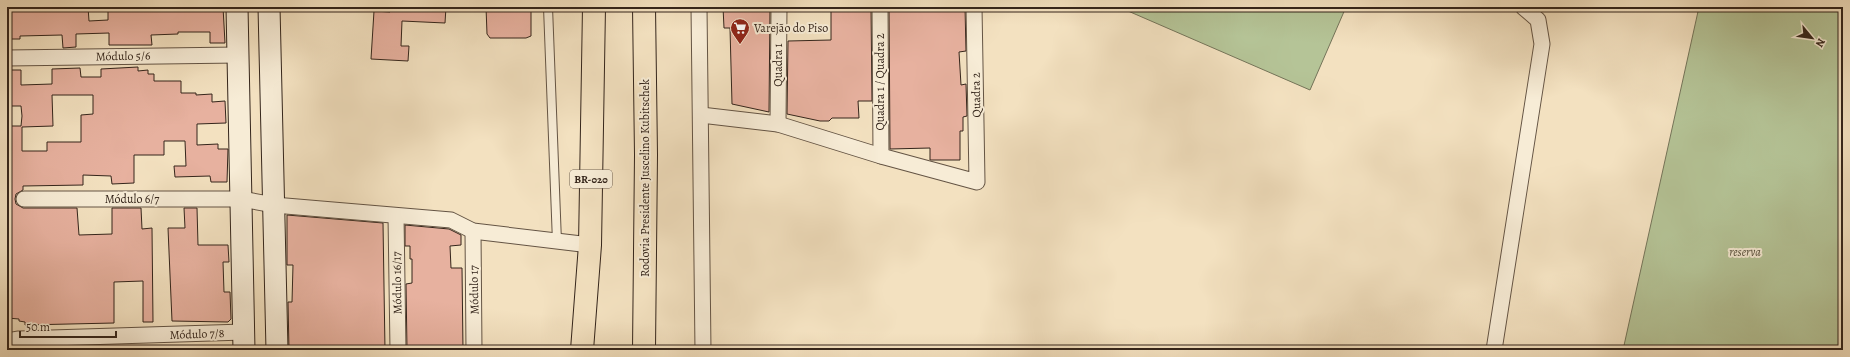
<svg xmlns="http://www.w3.org/2000/svg" width="1850" height="357" font-family="Alegreya,serif">
  <style>
    .green { fill: #b5c497; stroke: #747459 }
    .building { fill: #e7b19f; stroke: #34251b; fill-rule: evenodd }
    .lines { fill: none; stroke-linecap: round; stroke-linejoin: round }
    .lane-casing { stroke: #645444; stroke-width: 10 }
    .street-casing { stroke: #645444; stroke-width: 17 }
    .secondary-casing { stroke: #34251b; stroke-width: 23 }
    .highway-casing { stroke: #34251b; stroke-width: 24 }
    .lane { stroke: #f7ecd6; stroke-width: 8 }
    .street { stroke: #f7ecd6; stroke-width: 15 }
    .secondary { stroke: #f7ecd6; stroke-width: 21 }
    .highway { stroke: #f3e1c0; stroke-width: 22 }
    .labels { text-anchor: middle; dominant-baseline: central; stroke-width: 4; stroke-linejoin: round; paint-order: stroke }
    .shield { fill: #f7ecd6; stroke: #6e6153; stroke-width: 1 }
    .shield-label { font-size: 11px; font-weight: bold; fill: #34251b }
    .poi-label { font-size: 12px; fill: #34251b; stroke: #f7ecd6; text-anchor: start }
    .street-label { font-size: 12px; fill: #34251b; stroke: #f7ecd6 }
    .park-label { font-size: 12px; font-style: italic; fill: #544d3a; stroke: #f7ecd6 }
  </style>
  <rect width="100%" height="100%" fill="#f3e1c0"/>
  <filter id="stains"><feTurbulence type="fractalNoise" baseFrequency=".005" numOctaves="4"/><feColorMatrix values="0 0 0 0 .2 0 0 0 0 .09 0 0 0 0 .02 0 0 0 .5 -.17"/></filter>
  <radialGradient id="worn" r=".72"><stop offset=".6" stop-color="#630" stop-opacity="0"/><stop offset="1" stop-color="#630" stop-opacity=".3"/></radialGradient>
  <g class="green">
    <polygon points="1130,7 1346,7 1310,90 1128,11"/>
    <polygon points="1699,7 1843,7 1843,350 1623,350"/>
  </g>
  <g class="building">
    <polygon points="9,7 88,7 89,21 108,20 108,7 223,7 225,43 210,43 210,32 178,32 178,34 151,35 152,45 109,45 109,33 76,34 76,47 63,48 62,35 20,36 20,39 7,39 7,9 9,9"/>
    <polygon points="390,7 446,7 445,23 402,21 401,46 409,46 408,61 371,59 374,11 390,12"/>
    <polygon points="486,7 531,7 531,36 526,38 490,38 487,34"/>
    <polygon points="723,7 770,7 769,112 732,104 730,28 724,28"/>
    <polygon points="840,7 871,7 872,101 858,101 859,118 832,118 829,121 820,121 787,114 788,41 831,40 831,9 840,9"/>
    <polygon points="889,7 965,7 966,51 959,52 961,85 966,84 967,116 963,117 963,131 960,131 960,160 930,160 930,148 890,149"/>
    <path d="M138 67V71L148 70V74H154V81H181V93H196V95L212 94V102L225 101 226 123 197 124V145L218 144V149H228L227 182H211L210 176 175 177 174 166H186L185 141H164V155H134V183L112 184 111 176 83 175V185L23 186V190L16 194 15 199 16 204 23 208H77L79 235 112 234V208H141L142 229 152 228 153 322H143V281L114 282V323L25 325V322L19 321V319L7 318V126H21L22 116 21 106H7V70H21V85L52 84V69L80 68 81 77H101V69ZM52 95H93V114L81 115V142H47V151H22V127L53 126Z"/>
    <polygon points="184,208 197,208 198,245 228,245 229,262 223,262 224,292 230,292 231,319 228,322 172,321 168,228 185,228"/>
    <polygon points="287,215 383,223 385,350 289,350 288,302 292,302 293,265 287,265"/>
    <polygon points="405,225 449,229 461,235 461,245 450,246 451,268 462,268 463,350 407,350 406,284 412,283 412,259 410,259 410,246 405,246"/>
  </g>
  <g class="lines">
    <defs>
      <polyline id="lane" points="548,7 557,242"/>
      <g id="street">
        <polyline points="699,7 703,350"/>
        <polyline points="880,7 881,156"/>
        <polyline points="7,58 238,55"/>
        <polyline points="701,115 778,124 881,156 977,182 974,7"/>
        <polyline points="778,124 779,7"/>
        <polyline points="24,199 241,199 274,205 451,220 473,231 590,245"/>
        <polyline points="396,216 398,350"/>
        <polyline points="473,231 474,350"/>
        <polyline points="7,341 19,339 244,332"/>
        <polyline points="1494,350 1542,44 1538,20 1523,7"/>
      </g>
      <g id="secondary">
        <polyline points="237,7 244,350"/>
        <polyline points="269,7 277,350"/>
      </g>
      <g id="highway">
        <polyline points="644,7 646,155 644,350"/>
        <polyline points="582,350 590,245 594,7"/>
      </g>
    </defs>
    <use href="#lane" class="lane-casing"/>
    <use href="#street" class="street-casing"/>
    <use href="#secondary" class="secondary-casing"/>
    <use href="#highway" class="highway-casing"/>
    <use href="#lane" class="lane"/>
    <use href="#street" class="street"/>
    <use href="#secondary" class="secondary"/>
    <use href="#highway" class="highway"/>
  </g>
  <defs>
    <symbol id="supermarket-pin" viewBox="-11 -11 22 30"><path d="M0 17L-7.5 6A9.5 9.5 0 1 1 7.5 6Z" fill="#8f2418" stroke="#f7ecd6"/><path d="M-6-5.5h2.5l.6 2H6L4.5 2H-2.5L-4.4-4H-6ZM-1.5 3.2a1.3 1.3 0 1 0 .1 0ZM3 3.2a1.3 1.3 0 1 0 .1 0Z" fill="#fff"/></symbol>
  </defs>
  <g fill-rule="evenodd">
    <use href="#supermarket-pin" x="729" y="17" width="22" height="30"/>
  </g>
  <g class="labels">
    <rect class="shield" x="570" y="170" width="42" height="18" rx="3"/>
    <g class="shield-label">
      <text x="591" y="179">BR-020</text>
    </g>
    <g class="poi-label">
      <text x="754" y="28">Varejão do Piso</text>
    </g>
    <g class="street-label">
      <text transform="translate(123 56) rotate(-1)">Módulo 5/6</text>
      <text transform="translate(778 65) rotate(-90)">Quadra 1</text>
      <text transform="translate(880 82) rotate(-90)">Quadra 1 / Quadra 2</text>
      <text transform="translate(976 95) rotate(-91)">Quadra 2</text>
      <text transform="translate(645 178) rotate(-90)">Rodovia Presidente Juscelino Kubitschek</text>
      <text x="132" y="199">Módulo 6/7</text>
      <text transform="translate(397 283) rotate(-91)">Módulo 16/17</text>
      <text transform="translate(474 290) rotate(-91)">Módulo 17</text>
      <text transform="translate(197 334) rotate(-2)">Módulo 7/8</text>
    </g>
    <g class="park-label">
      <text x="1745" y="252">reserva</text>
    </g>
  </g>
  <rect width="1850" height="357" fill="none" stroke="#f3e1c0" stroke-width="24"/>
  <rect x="8" y="8" width="1834" height="341" fill="none" stroke="#34251b" stroke-width="2"/>
  <rect x="12" y="12" width="1826" height="333" fill="none" stroke="#34251b"/>
  <g transform="translate(1812 38) rotate(119)" stroke="#f7ecd6" stroke-width="3" paint-order="stroke">
  <path d="M0-3L7 15L0 10L-7 15Z" fill="#34251b"/>
  <text y="-6" font-size="11" font-weight="bold" text-anchor="middle" fill="#34251b">N</text>
  </g>
  <path d="M20 331v6h96v-6" fill="none" stroke="#34251b" stroke-width="2"/>
  <text x="26" y="331" font-size="12" fill="#34251b" stroke="#f7ecd6" stroke-width="3" paint-order="stroke">50 m</text>
  <rect width="100%" height="100%" filter="url(#stains)"/>
  <rect width="100%" height="100%" fill="url(#worn)"/>
</svg>
